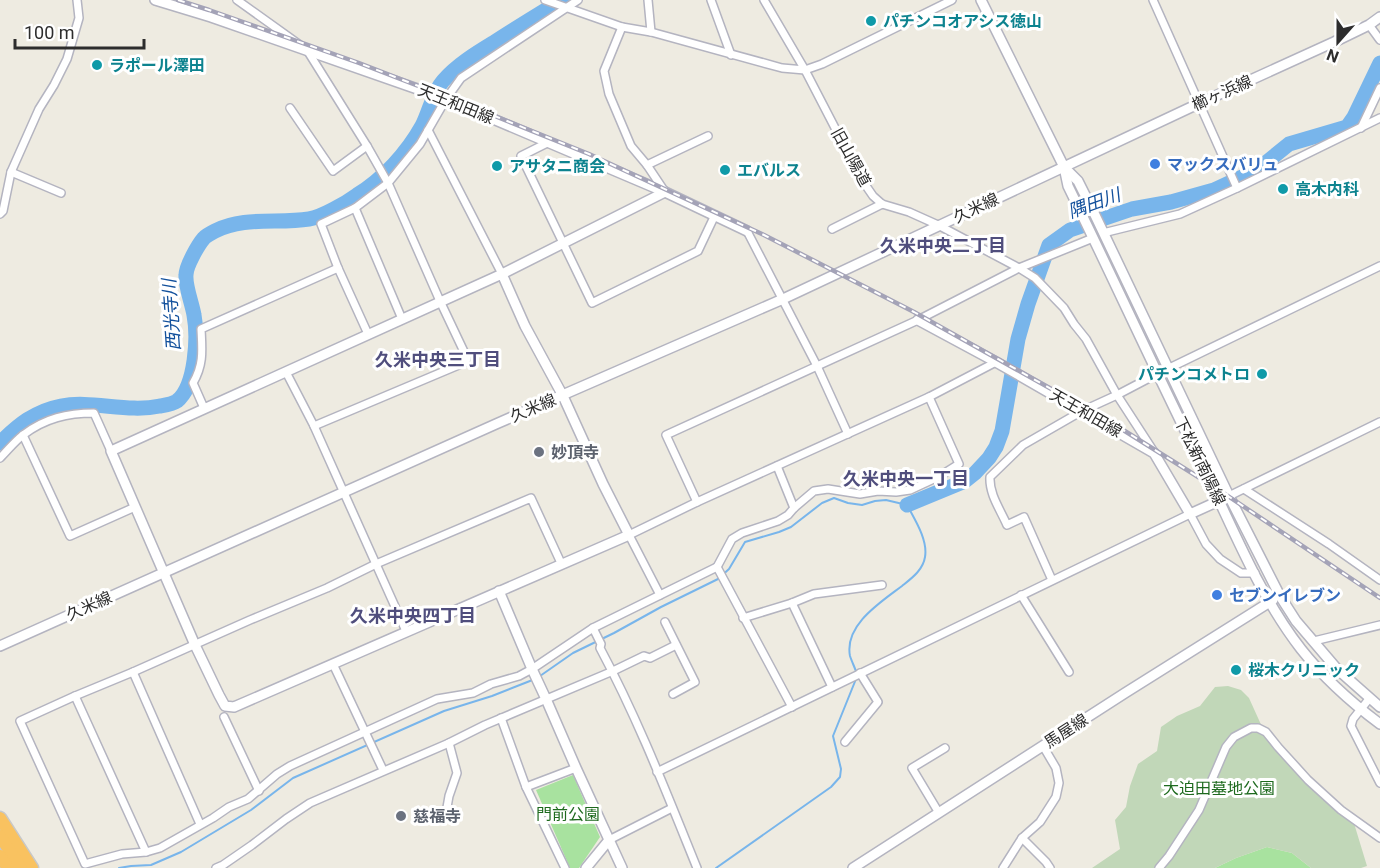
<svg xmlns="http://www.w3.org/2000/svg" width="1380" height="868" font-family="Roboto,'Noto Sans JP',sans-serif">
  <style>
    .green { fill: #a8e29f }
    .cemetery { fill: #c1d7b8 }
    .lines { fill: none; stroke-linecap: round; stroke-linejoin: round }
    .stream { stroke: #78b5eb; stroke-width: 2 }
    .river { stroke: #78b5eb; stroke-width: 15 }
    .street-casing { stroke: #b4b4c0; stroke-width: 10 }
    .secondary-casing { stroke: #b4b4c0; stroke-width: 12 }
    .highway-casing { stroke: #c8c8c8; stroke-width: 15 }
    .street { stroke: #fff; stroke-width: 7 }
    .secondary { stroke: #fff; stroke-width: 9 }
    .highway { stroke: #f9c260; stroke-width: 12 }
    .rail-casing { stroke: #a4a3b7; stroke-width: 4.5 }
    .rail { stroke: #fff; stroke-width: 2; stroke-dasharray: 7; stroke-linecap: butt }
    .culture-dot { fill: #0f9aa8; stroke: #fff; stroke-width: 2 }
    .shop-dot { fill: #3f7fe0; stroke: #fff; stroke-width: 2 }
    .worship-dot { fill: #6b7280; stroke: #fff; stroke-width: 2 }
    .labels { text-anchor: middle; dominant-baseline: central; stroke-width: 6; stroke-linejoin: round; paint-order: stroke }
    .culture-label { font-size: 16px; font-weight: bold; fill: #0d838f; stroke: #fff; text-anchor: start }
    .street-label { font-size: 16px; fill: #2d2d2d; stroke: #fff }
    .shop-label { font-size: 16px; font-weight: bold; fill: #366cbe; stroke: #fff; text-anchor: start }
    .worship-label { font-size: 16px; font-weight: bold; fill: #5b616d; stroke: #fff; text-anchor: start }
    .park-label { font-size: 16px; fill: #1e6a1e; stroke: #fff }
    .water-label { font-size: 18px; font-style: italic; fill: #12509c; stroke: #fff }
    .neighbourhood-label { font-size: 18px; font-weight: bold; fill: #504e7d; stroke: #fff }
  </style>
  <rect width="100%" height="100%" fill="#eeebe1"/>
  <g class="green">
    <polygon points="573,775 600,837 579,868 570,868 536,790"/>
    <polygon points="1267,847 1292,853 1311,868 1215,868 1236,858"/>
  </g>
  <polygon class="cemetery" points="1228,686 1241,690 1249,698 1263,729 1288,759 1353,820 1367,866 1361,868 1311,868 1292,853 1267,847 1236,858 1215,868 1092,868 1120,849 1115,820 1126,807 1130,786 1138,764 1157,751 1161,727 1177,716 1200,706 1215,687"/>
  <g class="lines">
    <g class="stream">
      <path d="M540 676 573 653 614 633 661 607 718 579 729 569 745 542 779 532 791 527 822 503 834 498 848 503 862 505 875 501 886 500 907 505C915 520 928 540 925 557 923 570 912 578 902 586 881 602 844 625 850 656 852 662 855 668 857 674"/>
      <polyline points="119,868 131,866 151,865 181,852 251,810 293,778 444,711 492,696 535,679"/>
      <polyline points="716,868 831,787 840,777 841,769 833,736 856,679"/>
    </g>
    <g class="river">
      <path d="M0 443C18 425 35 411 61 406 92 400 127 413 160 406 166 405 173 404 177 401 196 386 198 336 194 315 192 303 185 286 186 275 186 266 198 245 204 238 207 235 211 233 215 231 244 216 278 224 309 219 322 217 346 203 357 195 383 179 407 153 422 126 429 113 433 92 443 81 457 65 475 54 493 43 516 28 539 14 562 0"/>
      <polyline points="907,505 965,481 975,473 989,458 996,447 1002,431 1018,339 1028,304 1049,245 1070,230 1132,209 1171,202 1214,190 1257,170 1289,144 1347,127 1354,117 1380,63"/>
    </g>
    <defs>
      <g id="street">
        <polyline points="237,0 307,50 367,146 388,183 440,301 467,358 466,362 314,426"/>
        <polyline points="545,0 622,27 651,32 782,68 805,70 822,64 952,0"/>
        <polyline points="648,0 651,32"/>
        <polyline points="711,0 731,55"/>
        <polyline points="764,0 805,70 862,180 873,196 882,204 909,212 938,225 1019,268 1035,278 1064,308 1074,324 1086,339 1117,395 1154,452"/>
        <polyline points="1153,0 1237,188"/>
        <polyline points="1369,25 1380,40"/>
        <polyline points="622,27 604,71 609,94 631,146 647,165 708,136"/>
        <polyline points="290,108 333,171 367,146"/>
        <polyline points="1361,128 1380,88"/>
        <polyline points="428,130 502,274"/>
        <polyline points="549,142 521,156 592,303 698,251 715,215"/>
        <polyline points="647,165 665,192"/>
        <polyline points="11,172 61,193"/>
        <polyline points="355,208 402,319"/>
        <polyline points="0,214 3,211 11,172 39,109 54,85 67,59 79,18 77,0"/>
        <polyline points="832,229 882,204"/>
        <polyline points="747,231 817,366 848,434"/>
        <polyline points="1103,233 1180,214 1237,188 1380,118"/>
        <polyline points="368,334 338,268 321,224 355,208 388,183 420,144 446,99 461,78 578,0"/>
        <polyline points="286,372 314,426 406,631"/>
        <path d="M204 408 193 383C204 364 202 350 201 329L338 268"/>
        <polyline points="23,435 70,536 135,507"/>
        <path d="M0 458C8 450 15 441 23 435 45 418 68 413 94 413L111 451"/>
        <polyline points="777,466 794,508"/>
        <polyline points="1244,489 1329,544 1380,580"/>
        <polyline points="1229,496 1380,422"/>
        <polyline points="697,502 666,435 918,320 1019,268 1093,238"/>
        <polyline points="717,567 732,539 742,533 778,521 788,515 794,508 814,491 828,489 860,494 878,491 896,492 910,490 940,476 959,464 929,397"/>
        <path d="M1052 580 1024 517 1007 525C1000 509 989 494 990 477L1023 445 1082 411 1117 395 1157 374 1380 266"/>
        <polyline points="660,595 629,535 697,502 929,397 996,362"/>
        <polyline points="1021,595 1069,672"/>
        <polyline points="792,603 832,687"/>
        <polyline points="743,618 792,603 814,594 882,585"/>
        <polyline points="665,622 695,682 673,694"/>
        <path d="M593 628 601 644 600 648C638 719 667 794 697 868"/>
        <polyline points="1314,641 1380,625"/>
        <polyline points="333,664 383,770"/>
        <polyline points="133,672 200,824"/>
        <polyline points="75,696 146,852 160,848 213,818 229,807 248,799 277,774 290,766 437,699 473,693 491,684 519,676 532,669 593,628 717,567 792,707"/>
        <polyline points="1369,699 1353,719 1351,726 1380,783"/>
        <polyline points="224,717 259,791"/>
        <polyline points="501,718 526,787 565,868"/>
        <polyline points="845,742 878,702 860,673"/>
        <polyline points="657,772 1190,514 1206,544 1220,559 1241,573 1255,573"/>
        <polyline points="526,787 576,768"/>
        <polyline points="446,813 449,796 457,773 449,743"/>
        <polyline points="939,813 912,768 945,748"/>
        <polyline points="1022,838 1046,862 1050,868"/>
        <polyline points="609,840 672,808"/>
        <polyline points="146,852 122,854 85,864 20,721 75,696 133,672 250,620 327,588 376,564 531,498 561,563"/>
        <polyline points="216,868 223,865 252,845 286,819 310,803 449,743 485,725 613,671 644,656 650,658 676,645"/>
        <polyline points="1003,868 1022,838 1040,822 1056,797 1059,783 1056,768 1043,746"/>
        <polyline points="1159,868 1169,856 1199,810 1226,747 1234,737 1251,728 1258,728 1266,732 1278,747 1308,780 1341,810 1380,838"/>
      </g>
      <g id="secondary">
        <polyline points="155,0 211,17 446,99 665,192 747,231"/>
        <path d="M981 0 1064 167 1068 186C1114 280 1157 375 1204 469 1234 530 1259 595 1301 649 1323 677 1352 703 1380 724"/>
        <polyline points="1064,167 1078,181 1095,215 1229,496 1280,596 1296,621 1337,669 1380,707"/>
        <polyline points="502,274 525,326 563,396 603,484 629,535 234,707 225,706 219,695 195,645 111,451 502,274 665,192"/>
        <polyline points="918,320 996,362 1154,453 1190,514 1223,499"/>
        <polyline points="499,591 532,669 546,699 576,768 622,868"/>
        <polyline points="0,646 496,424 783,299 1200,103 1334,42 1369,25 1380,17"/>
        <polyline points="586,868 609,840"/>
        <polyline points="853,868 1125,693 1273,600"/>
      </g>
      <g id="highway">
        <polyline points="0,818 32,868"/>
        <polyline points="0,836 21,868"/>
        <polyline points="0,856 8,868"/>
      </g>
    </defs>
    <use href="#street" class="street-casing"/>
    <use href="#secondary" class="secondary-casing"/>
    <use href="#highway" class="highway-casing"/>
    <use href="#street" class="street"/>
    <use href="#secondary" class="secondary"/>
    <use href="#highway" class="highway"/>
    <defs>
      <polyline id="rail" points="178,0 209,10 359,63 470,106 589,154 764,235 914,312 1112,423 1219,490 1380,598"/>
    </defs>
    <use href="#rail" class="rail-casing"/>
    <use href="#rail" class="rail"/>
  </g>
  <g class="culture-dot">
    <circle cx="871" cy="21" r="6"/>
    <circle cx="97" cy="65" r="6"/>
    <circle cx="497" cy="166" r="6"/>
    <circle cx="725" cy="170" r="6"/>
    <circle cx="1283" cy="189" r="6"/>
    <circle cx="1262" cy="374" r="6"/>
    <circle cx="1236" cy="670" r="6"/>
  </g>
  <g class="shop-dot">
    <circle cx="1155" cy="164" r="6"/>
    <circle cx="1217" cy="595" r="6"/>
  </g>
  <g class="worship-dot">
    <circle cx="539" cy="452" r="6"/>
    <circle cx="401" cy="816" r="6"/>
  </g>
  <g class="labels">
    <g class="culture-label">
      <text x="883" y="21">パチンコオアシス徳山</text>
      <text x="109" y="65">ラポール澤田</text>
      <text x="509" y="166">アサタニ商会</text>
      <text x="737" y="170">エバルス</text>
      <text x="1295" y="189">高木内科</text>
      <text x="1250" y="374" text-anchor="end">パチンコメトロ</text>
      <text x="1248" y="670">桜木クリニック</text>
    </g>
    <g class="street-label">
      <text transform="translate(1222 93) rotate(-24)">櫛ヶ浜線</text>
      <text transform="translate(456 104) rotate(22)">天王和田線</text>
      <text transform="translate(851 157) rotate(61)">旧山陽道</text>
      <text transform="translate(976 208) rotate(-25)">久米線</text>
      <text transform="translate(533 408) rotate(-23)">久米線</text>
      <text transform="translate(1086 413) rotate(30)">天王和田線</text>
      <text transform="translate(1200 461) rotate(64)">下松新南陽線</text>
      <text transform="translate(89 606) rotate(-24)">久米線</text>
      <text transform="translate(1066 731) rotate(-33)">馬屋線</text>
    </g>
    <g class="shop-label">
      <text x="1167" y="164">マックスバリュ</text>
      <text x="1229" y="595">セブンイレブン</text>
    </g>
    <g class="worship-label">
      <text x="551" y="452">妙頂寺</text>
      <text x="413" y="816">慈福寺</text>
    </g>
    <g class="park-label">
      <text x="1219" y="788">大迫田墓地公園</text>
      <text x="568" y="814">門前公園</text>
    </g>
    <g class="water-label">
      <text transform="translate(1094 203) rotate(-20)">隅田川</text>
      <text transform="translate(171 315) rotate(-94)">西光寺川</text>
    </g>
    <g class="neighbourhood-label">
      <text x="943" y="245">久米中央二丁目</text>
      <text x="438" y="359">久米中央三丁目</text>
      <text x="906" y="478">久米中央一丁目</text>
      <text x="413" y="615">久米中央四丁目</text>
    </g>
  </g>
  <g transform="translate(1338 42) rotate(201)" stroke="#ffffff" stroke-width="4.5" paint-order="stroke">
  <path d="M0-4.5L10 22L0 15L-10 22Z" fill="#2d2d2d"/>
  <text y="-9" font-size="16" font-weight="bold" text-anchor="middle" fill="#2d2d2d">N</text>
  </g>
  <path d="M15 39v9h129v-9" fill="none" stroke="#2d2d2d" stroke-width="3"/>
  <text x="24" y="39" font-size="18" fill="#2d2d2d" stroke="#ffffff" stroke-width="4.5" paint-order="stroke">100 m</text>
</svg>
